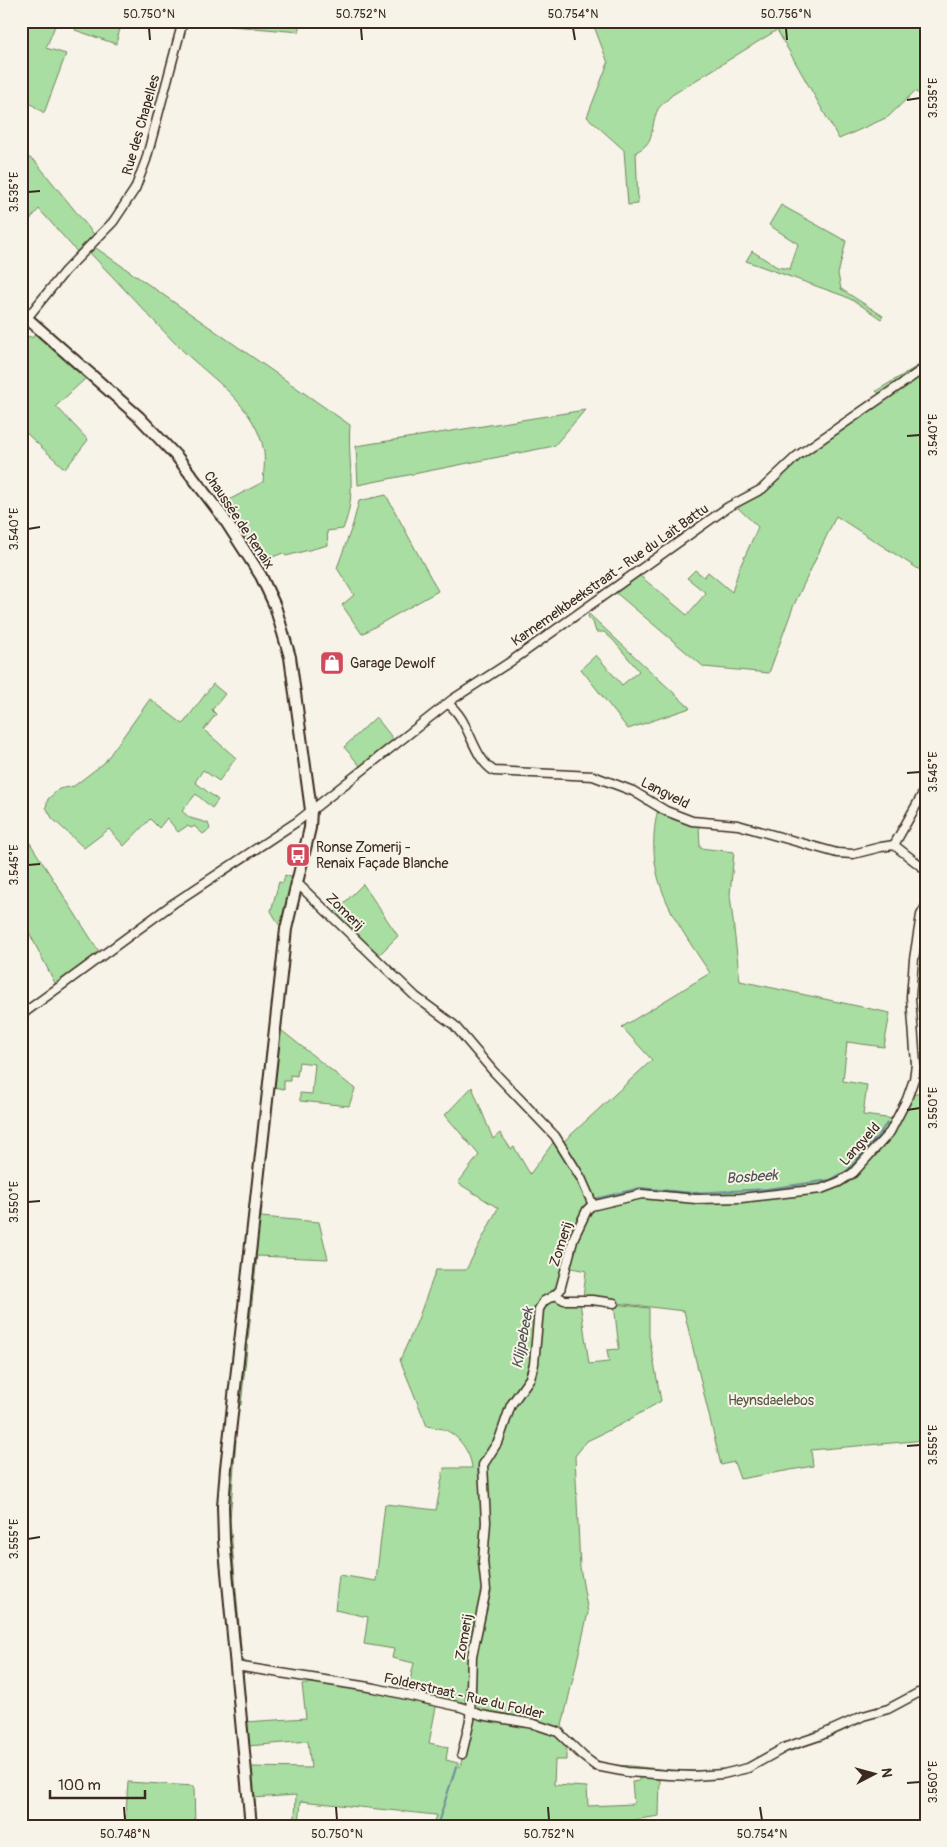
<svg xmlns="http://www.w3.org/2000/svg" width="947" height="1847" font-family="Pangolin,sans-serif">
  <style>
    .green { fill: #a8dea1; stroke: #728460 }
    .lines { fill: none; stroke-linecap: round; stroke-linejoin: round }
    .stream { stroke: #6f8e9d; stroke-width: 2 }
    .street-casing { stroke: #3b2a1e; stroke-width: 11 }
    .secondary-casing { stroke: #3b2a1e; stroke-width: 14 }
    .street { stroke: #f7f3e8; stroke-width: 8 }
    .secondary { stroke: #f7f3e8; stroke-width: 10 }
    .ticks { fill: none; stroke: #3b2a1e; stroke-width: 2 }
    .labels { text-anchor: middle; dominant-baseline: central; stroke-width: 4; stroke-linejoin: round; paint-order: stroke }
    .street-label { font-size: 14px; fill: #3b2a1e; stroke: #f7f3e8 }
    .poi-label { font-size: 14px; fill: #3b2a1e; stroke: #f7f3e8; text-anchor: start }
    .park-label { font-size: 14px; fill: #56573f; stroke: #f7f3e8 }
    .water-label { font-size: 15px; font-style: italic; fill: #505453; stroke: #f7f3e8 }
    .neatline { fill: none; stroke: #3b2a1e; stroke-width: 2 }
    .ticks-label { font-size: 12px; text-anchor: middle; fill: #3b2a1e }
  </style>
  <rect width="100%" height="100%" fill="#f7f3e8"/>
  <filter id="ink" filterUnits="userSpaceOnUse"><feTurbulence type="fractalNoise" baseFrequency=".02" numOctaves="2"/><feDisplacementMap in="SourceGraphic" scale="10" xChannelSelector="R" yChannelSelector="G"/><feConvolveMatrix kernelMatrix="1 2 1 2 8 2 1 2 1" color-interpolation-filters="sRGB"/></filter>
  <g filter="url(#ink)">
    <g class="green">
      <polygon points="21,21 57,21 46,48 66,54 44,113 21,97"/>
      <polygon points="78,21 122,21 116,44 75,30"/>
      <polygon points="188,21 299,21 299,32 188,22"/>
      <path d="M592 21H926V100L915 91 888 117 839 139 777 30 672 95C668 100 661 104 658 109 649 128 657 142 636 152L638 204 628 205 624 150 587 117 608 63Z"/>
      <polygon points="28,157 35,161 97,238 79,254 39,209 21,230 21,165 24,166"/>
      <polygon points="781,205 846,241 838,274 841,289 883,316 881,319 856,302 844,296 746,261 752,251 777,267 790,269 798,244 769,225"/>
      <path d="M96 248 350 425C347 463 358 492 343 529L327 531 328 545 286 556 283 553 262 561 221 504 263 482C264 469 266 456 262 443 249 399 205 374 175 343 146 313 119 283 90 253Z"/>
      <polygon points="35,334 86,378 56,406 88,440 65,469 24,431 21,433 21,345 29,336 32,338"/>
      <polygon points="926,361 926,574 836,516 793,607 769,673 704,667 615,592 639,575 687,615 706,593 687,578 695,570 704,577 708,572 732,592 739,569 758,527 737,507 772,486 811,448 885,397 876,391"/>
      <polygon points="585,410 554,446 358,485 356,446"/>
      <polygon points="386,495 438,591 362,634 342,605 354,595 337,568 353,524 359,501"/>
      <polygon points="589,614 690,708 628,729 581,669 596,655 622,685 639,671 613,640 604,632 596,632 593,622 588,617"/>
      <polygon points="213,684 225,694 212,710 216,714 204,730 236,758 219,781 203,770 195,782 218,800 212,808 196,794 182,811 190,818 208,823 210,829 203,834 194,826 192,828 187,826 178,832 167,818 159,828 150,819 124,846 109,829 84,848 52,818 46,807 48,799 59,789 74,786 104,763 150,699 183,724"/>
      <polygon points="376,717 394,740 361,767 344,747"/>
      <path d="M658 809 699 824 700 848 734 852 730 895 740 981 890 1013 884 1047 847 1042 843 1081 867 1085 863 1115 894 1119 884 1135 849 1173 821 1189 802 1187 742 1194 699 1196 642 1192 594 1201 562 1143 652 1060 622 1027 710 973C674 919 642 877 658 809Z"/>
      <polygon points="21,829 100,953 56,985 21,917"/>
      <polygon points="285,875 294,878 281,928 271,911 279,882 283,883"/>
      <polygon points="363,884 398,936 377,957 332,915"/>
      <polygon points="280,1023 282,1023 281,1030 355,1089 349,1106 300,1101 300,1093 312,1094 315,1064 299,1062 297,1076 290,1075 290,1081 284,1081 284,1089 273,1087"/>
      <path d="M472 1087 493 1139 500 1133 511 1149 514 1147 530 1174 555 1140 577 1174 588 1201 558 1290 545 1298 533 1364 502 1430 484 1459 485 1587 467 1705 407 1693 414 1663 392 1658 394 1649 364 1644 368 1617 335 1610 339 1575 376 1581 385 1504 436 1510 444 1468H472C471 1453 458 1434 443 1429 438 1428 432 1427 427 1426L400 1360 417 1322 436 1270H466L498 1208 458 1183 479 1155 445 1115Z"/>
      <polygon points="926,1091 926,1440 811,1450 813,1466 740,1479 734,1462 721,1465 684,1311 583,1299 586,1271 567,1267 571,1251 586,1219 593,1210 600,1206 640,1196 686,1200 836,1186 880,1147 910,1096"/>
      <polygon points="260,1206 262,1207 261,1217 319,1222 328,1259 257,1256 241,1405 238,1405"/>
      <path d="M553 1298 580 1302 589 1364 609 1362 607 1350 619 1349 614 1304 649 1308V1336L661 1401 620 1425 587 1441 575 1456 580 1567 588 1613 562 1726C569 1740 586 1756 601 1762 610 1766 621 1765 631 1766 674 1771 706 1774 749 1766L721 1773 636 1771 596 1764 563 1732 476 1712 473 1707V1666L486 1602 483 1472 511 1410 526 1387 543 1306Z"/>
      <polygon points="234,1439 236,1440 230,1520 242,1660 248,1663 327,1678 249,1664 240,1661 228,1535 229,1490"/>
      <polygon points="308,1677 437,1702 429,1743 448,1747 446,1760 458,1763 458,1766 460,1767 473,1715 551,1731 569,1744 566,1746 566,1760 555,1760 554,1785 587,1787 588,1806 634,1804 632,1782 639,1781 639,1776 708,1777 766,1759 859,1719 861,1723 823,1740 779,1755 750,1772 712,1778 660,1778 659,1816 595,1826 433,1826 436,1815 301,1801 299,1826 255,1826 255,1821 295,1817 296,1795 253,1798 250,1767 311,1768 308,1741 248,1746 245,1722 306,1718 302,1684 308,1684"/>
      <polygon points="128,1782 194,1786 195,1826 125,1826"/>
    </g>
    <g class="lines">
      <g class="stream">
        <polyline points="595,1199 640,1188 693,1193 767,1189 830,1180 848,1170 877,1137 887,1123"/>
        <polyline points="565,1259 569,1241"/>
        <polyline points="479,1464 490,1447"/>
        <polyline points="478,1469 480,1484"/>
        <polyline points="437,1826 456,1767"/>
      </g>
      <defs>
        <g id="street">
          <polyline points="27,318 65,271 113,222 135,189 146,160 183,21"/>
          <path d="M448 704C470 719 472 758 494 771L593 776 633 791 666 811 692 821 738 825 837 853 853 854 881 847 894 845 926 870"/>
          <polyline points="894,845 926,788"/>
          <polyline points="296,882 416,997 454,1025 493,1071 555,1136 581,1178 593,1205"/>
          <polyline points="21,1015 174,903 298,821 453,699 513,660 728,507 762,489 797,456 926,367"/>
          <polyline points="555,1295 564,1300 592,1300 614,1303"/>
          <polyline points="236,1666 375,1688 461,1707 481,1715 534,1724 558,1732 584,1757 596,1766 627,1772 669,1775 693,1776 723,1774 748,1768 786,1747 819,1736 863,1716 888,1709 918,1693 926,1692"/>
          <polyline points="462,1754 470,1720 472,1656 486,1590 483,1561 486,1522 483,1465 499,1440 511,1405 530,1378 534,1364 539,1309 544,1301 555,1295 560,1290 574,1237 587,1210 591,1206 642,1194 696,1199 741,1198 821,1189 839,1182 853,1173 890,1132 907,1099 914,1079 916,1064 911,997 914,959 921,915 926,906"/>
        </g>
        <polyline id="secondary" points="21,313 139,417 178,458 223,517 261,576 275,606 290,657 311,810 310,828 286,929 282,966 226,1468 223,1506 224,1540 251,1826"/>
      </defs>
      <use href="#street" class="street-casing"/>
      <use href="#secondary" class="secondary-casing"/>
      <use href="#street" class="street"/>
      <use href="#secondary" class="secondary"/>
    </g>
  </g>
  <path class="ticks" d="M149 28 150 40M361 28 362 40M573 28 575 40M786 28 787 40M907 100 920 98M28 192 40 191M907 436 920 435M28 529 40 527M907 773 920 772M28 865 40 864M907 1110 920 1108M28 1202 40 1201M907 1446 920 1445M28 1539 40 1537M907 1783 920 1782M124 1807 125 1820M336 1807 337 1820M548 1807 549 1820M760 1807 762 1820"/>
  <defs>
    <symbol id="shop-square" viewBox="-11 -11 22 22"><rect x="-9" y="-9" width="18" height="18" rx="4" fill="#d1495b" stroke="#f7f3e8"/><path d="M-5-2.5h2.3a2.7 3.5 0 0 1 5.4 0H5L5.5 6h-11ZM-1.5-2.5h3a1.5 2.3 0 0 0-3 0Z" fill="#fff"/></symbol>
    <symbol id="bus-square" viewBox="-11 -11 22 22"><rect x="-9" y="-9" width="18" height="18" rx="4" fill="#d1495b" stroke="#f7f3e8"/><path d="M-5-6H5V4H4V6H2V4H-2V6H-4V4H-5ZM-3.5-4V0h7V-4ZM-3.5 1.2v1.5H-2V1.2ZM2 1.2v1.5H3.5V1.2Z" fill="#fff"/></symbol>
  </defs>
  <g fill-rule="evenodd">
    <use href="#shop-square" x="318" y="649" width="28" height="28"/>
    <use href="#bus-square" x="284" y="841" width="28" height="28"/>
  </g>
  <g class="labels">
    <g class="street-label">
      <text transform="translate(141 125) rotate(-74)">Rue des Chapelles</text>
      <text transform="translate(239 520) rotate(56)">Chaussée de Renaix</text>
      <text transform="translate(610 575) rotate(-35)">Karnemelkbeekstraat - Rue du Lait Battu</text>
      <text transform="translate(665 793) rotate(27)">Langveld</text>
      <text transform="translate(345 912) rotate(44)">Zomerij</text>
      <text transform="translate(860 1144) rotate(-48)">Langveld</text>
      <text transform="translate(561 1244) rotate(-72)">Zomerij</text>
      <text transform="translate(464 1637) rotate(-80)">Zomerij</text>
      <text transform="translate(464 1696) rotate(13)">Folderstraat - Rue du Folder</text>
    </g>
    <g class="poi-label">
      <text x="350" y="663">Garage Dewolf</text>
      <text x="316" y="847">Ronse Zomerij -<tspan x="316" dy="16">Renaix Façade Blanche</tspan></text>
    </g>
    <g class="park-label">
      <text x="771" y="1400">Heynsdaelebos</text>
    </g>
    <g class="water-label">
      <text transform="translate(752 1177) rotate(-4)">Bosbeek</text>
      <text transform="translate(523 1338) rotate(-79)">Klijpebeek</text>
    </g>
  </g>
  <rect width="947" height="1847" fill="none" stroke="#f7f3e8" stroke-width="55"/>
  <g transform="translate(874 1774) rotate(84)" stroke="#f7f3e8" stroke-width="4" paint-order="stroke">
  <path d="M0-4L9 19L0 12L-9 19Z" fill="#3b2a1e"/>
  <text y="-8" font-size="14" font-weight="bold" text-anchor="middle" fill="#3b2a1e">N</text>
  </g>
  <path d="M50 1790v8h95v-8" fill="none" stroke="#3b2a1e" stroke-width="2.5"/>
  <text x="58" y="1790" font-size="15" fill="#3b2a1e" stroke="#f7f3e8" stroke-width="4" paint-order="stroke">100 m</text>
  <rect x="28" y="28" width="892" height="1792" class="neatline"/>
  <g class="ticks-label">
    <text x="149" y="18">50.750°N</text>
    <text x="361" y="18">50.752°N</text>
    <text x="573" y="18">50.754°N</text>
    <text x="786" y="18">50.756°N</text>
    <text transform="translate(933 98) rotate(-90)" y="4">3.535°E</text>
    <text transform="translate(14 192) rotate(-90)" y="4">3.535°E</text>
    <text transform="translate(933 435) rotate(-90)" y="4">3.540°E</text>
    <text transform="translate(14 529) rotate(-90)" y="4">3.540°E</text>
    <text transform="translate(933 772) rotate(-90)" y="4">3.545°E</text>
    <text transform="translate(14 865) rotate(-90)" y="4">3.545°E</text>
    <text transform="translate(933 1108) rotate(-90)" y="4">3.550°E</text>
    <text transform="translate(14 1202) rotate(-90)" y="4">3.550°E</text>
    <text transform="translate(933 1445) rotate(-90)" y="4">3.555°E</text>
    <text transform="translate(14 1539) rotate(-90)" y="4">3.555°E</text>
    <text transform="translate(933 1782) rotate(-90)" y="4">3.560°E</text>
    <text x="125" y="1838">50.748°N</text>
    <text x="337" y="1838">50.750°N</text>
    <text x="549" y="1838">50.752°N</text>
    <text x="762" y="1838">50.754°N</text>
  </g>
</svg>
